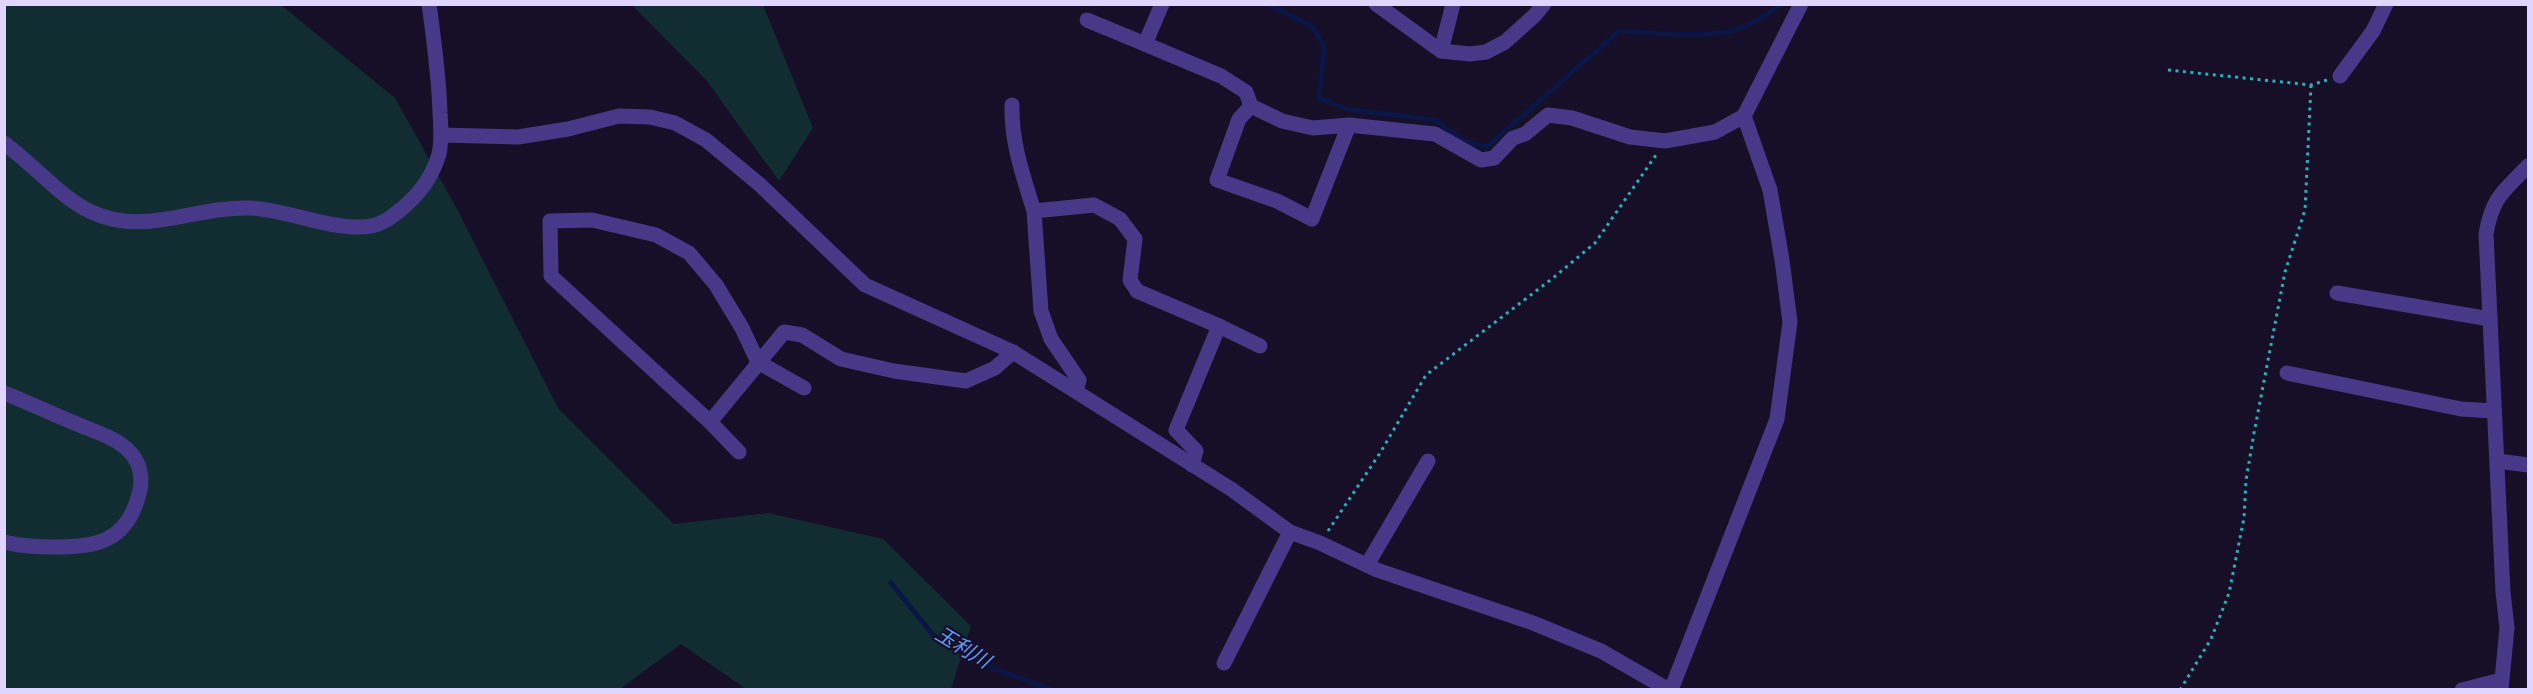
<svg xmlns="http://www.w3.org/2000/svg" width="2533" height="694" font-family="Overpass,'Noto Sans JP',sans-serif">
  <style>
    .green { fill: #122d31 }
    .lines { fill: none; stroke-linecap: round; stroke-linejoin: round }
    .stream { stroke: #091646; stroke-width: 5 }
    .path { stroke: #2cafbb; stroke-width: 3; stroke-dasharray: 3 4.5; stroke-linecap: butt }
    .street { stroke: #473987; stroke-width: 15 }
    .labels { text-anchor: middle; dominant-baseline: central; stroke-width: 4.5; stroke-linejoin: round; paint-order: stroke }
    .water-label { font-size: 20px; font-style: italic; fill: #639fff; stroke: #160f27 }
  </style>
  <rect width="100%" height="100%" fill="#160f27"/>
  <g class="green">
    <polygon points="4,5 281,5 395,98 457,209 558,408 674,524 768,513 883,539 971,626 951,689 746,689 681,644 620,689 5,689"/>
    <polygon points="632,5 763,5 813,128 779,181 707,81"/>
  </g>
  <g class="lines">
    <g class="stream">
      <path d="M1267 4 1312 26 1324 46 1319 98 1347 109 1435 120 1466 142 1487 147 1619 31C1651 33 1701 38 1732 31 1750 27 1767 15 1781 4"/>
      <polyline points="891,583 934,636 979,663 1052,690"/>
    </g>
    <g class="path">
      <polyline points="2168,70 2311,85 2327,80"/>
      <polyline points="1328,531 1380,453 1426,375 1553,278 1595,243 1656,155"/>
      <polyline points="2180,690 2211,639 2229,593 2244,518 2246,480 2254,433 2285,272 2305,210 2311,85"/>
    </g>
    <g class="street">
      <polyline points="1162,4 1145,44 1221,76 1246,92 1251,106"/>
      <polyline points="1376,4 1441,51 1470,54 1486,52 1505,42 1535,15 1544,4"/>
      <polyline points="1087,20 1145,44"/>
      <polyline points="1441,51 1453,4"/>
      <polyline points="2340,76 2373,31 2386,4"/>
      <path d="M1012 105C1011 142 1023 176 1034 211"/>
      <polyline points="1349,125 1312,219 1277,201 1217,180 1239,119 1251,106 1282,121 1313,128 1349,125 1435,134 1481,160 1494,158 1513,138 1525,134 1548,115 1572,118 1630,137 1665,141 1715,132 1744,116 1801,4"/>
      <polyline points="441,135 518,137 568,129 619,116 650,117 675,123 706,140 759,184 865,285 1013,352 1231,489 1290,532 1320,543 1377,570 1533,623 1601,651 1669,690"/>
      <path d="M4 143C60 185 82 232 160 220 190 216 219 207 250 208 288 210 324 228 361 227 380 227 391 218 405 206 421 192 433 175 439 154 442 141 441 126 440 113 439 76 434 41 429 4"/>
      <polyline points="2337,293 2490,319"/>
      <polyline points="1219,326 1260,346"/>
      <polyline points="2287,373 2461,409 2494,411"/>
      <polyline points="804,388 758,362 742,328 716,285 689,253 656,235 592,220 550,221 551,276 710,422 784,332 802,335 841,359 894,371 966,381 995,368 1013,352"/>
      <polyline points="1076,391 1079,380 1051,339 1041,311 1034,211 1094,205 1120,219 1135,239 1130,280 1137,291 1219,326 1176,430 1196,451 1192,465"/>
      <path d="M4 393C29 403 53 414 77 424 95 432 115 437 129 451 141 463 143 479 139 494 127 541 98 547 55 547 39 547 20 546 4 542"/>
      <polyline points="710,422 739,452"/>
      <polyline points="2498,461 2528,465"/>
      <polyline points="1367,565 1428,461"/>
      <polyline points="1224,663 1290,532"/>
      <polyline points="1671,690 1777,419 1790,322 1782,260 1770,190 1744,116"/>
      <polyline points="2462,690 2501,680"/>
      <path d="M2501 690 2507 628 2503 592 2486 234C2492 197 2504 191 2528 166"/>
    </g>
  </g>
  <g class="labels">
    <g class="water-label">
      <text transform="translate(962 649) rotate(31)">玉利川</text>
    </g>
  </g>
  <rect width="2533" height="694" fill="none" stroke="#e0d5ff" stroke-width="12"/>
</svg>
